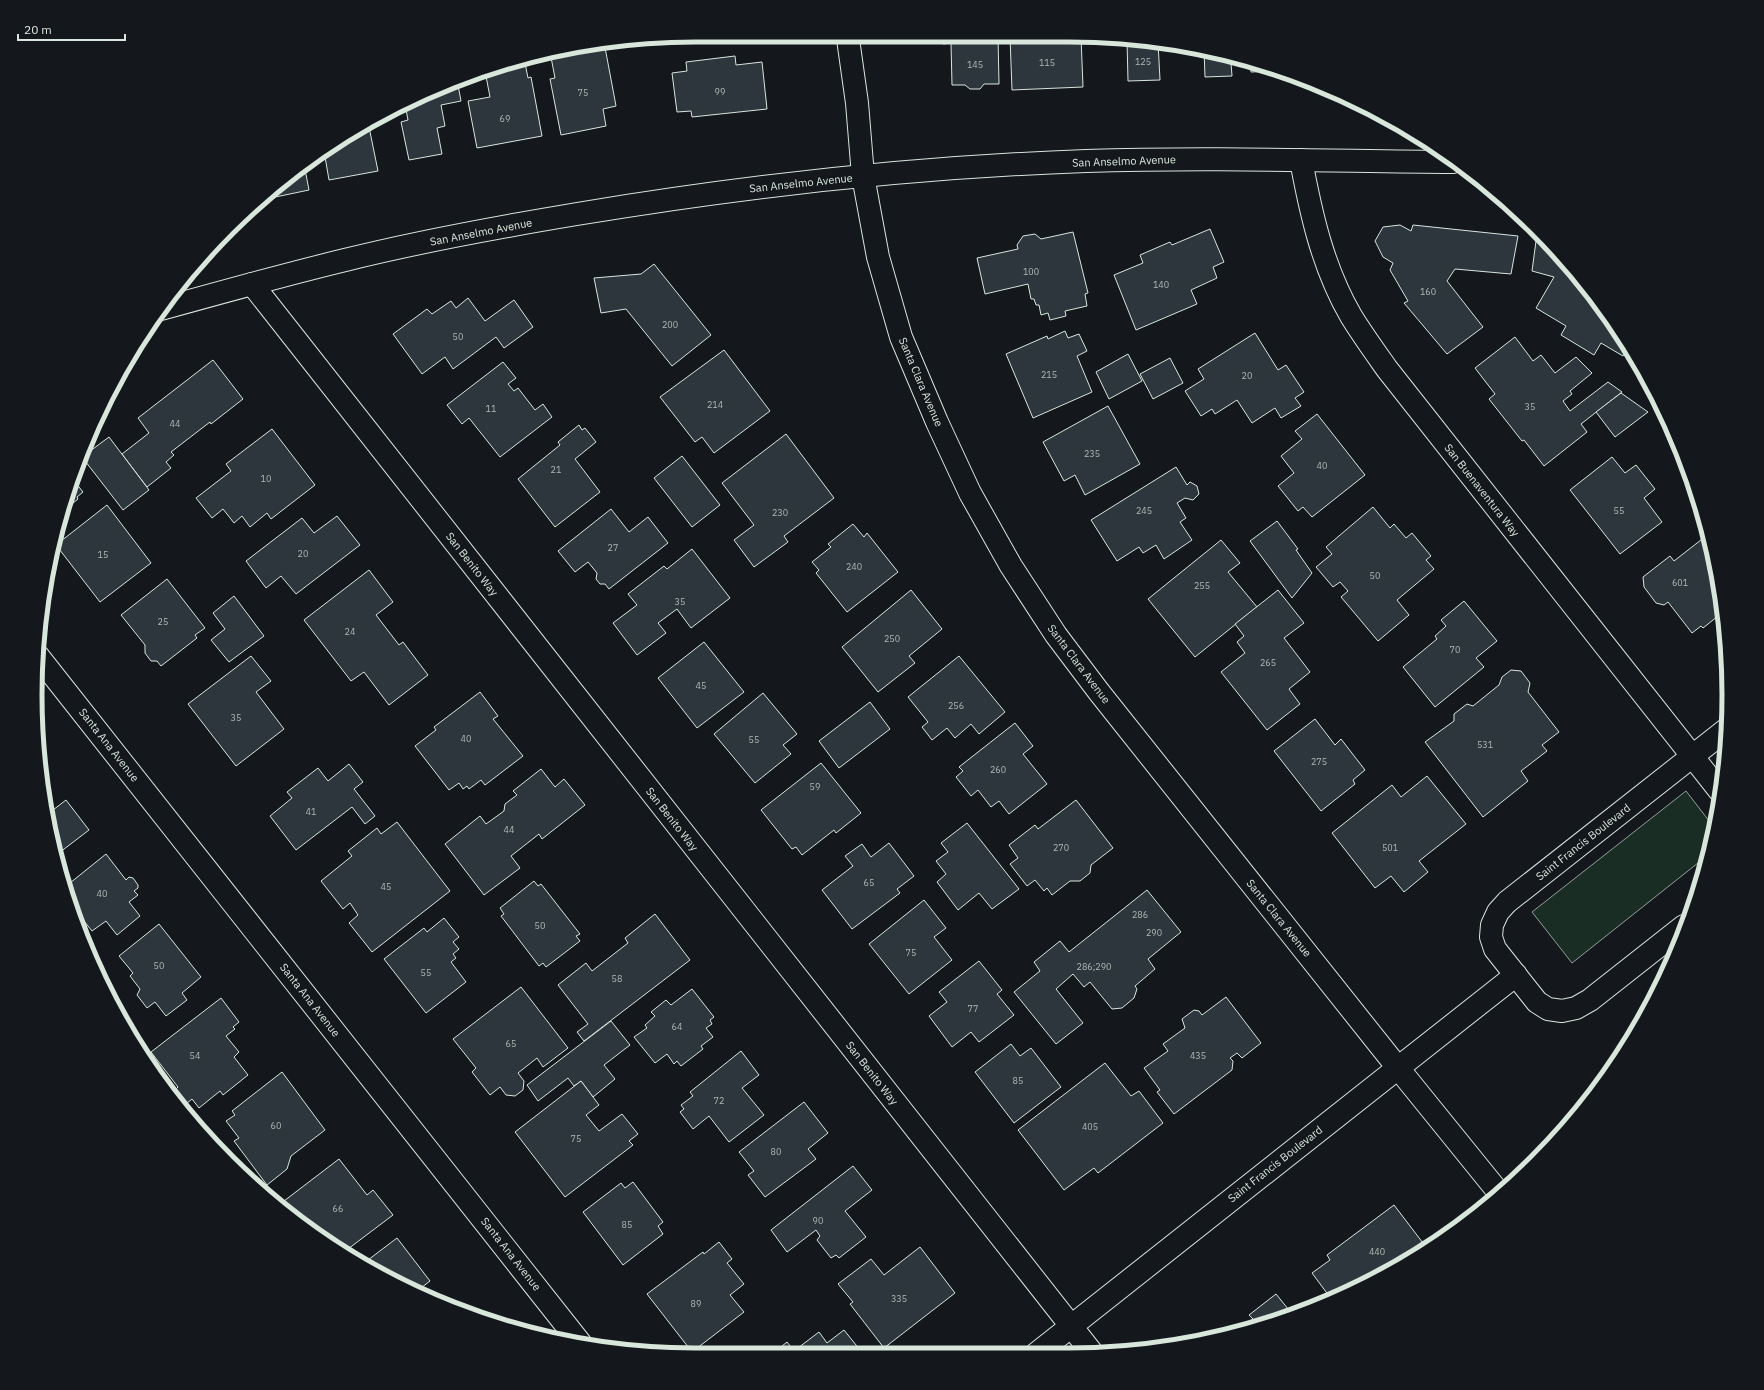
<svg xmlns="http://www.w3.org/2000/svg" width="1764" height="1390" font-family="'IBM Plex Sans',sans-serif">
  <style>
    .green { fill: #1a2d24; stroke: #939e99 }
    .building { fill: #2c363c; stroke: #d8e6dc }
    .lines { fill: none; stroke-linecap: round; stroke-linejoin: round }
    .minor-casing { stroke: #d8e6dc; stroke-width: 24 }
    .tertiary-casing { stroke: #d8e6dc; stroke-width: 24 }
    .secondary-casing { stroke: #d8e6dc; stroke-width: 24 }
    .minor { stroke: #14181c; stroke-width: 22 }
    .tertiary { stroke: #14181c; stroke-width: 22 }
    .secondary { stroke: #14181c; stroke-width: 22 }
    .labels { text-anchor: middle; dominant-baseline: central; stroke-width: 3; stroke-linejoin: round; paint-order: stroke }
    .number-label { font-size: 9px; fill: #adbab4 }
    .street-label { font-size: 11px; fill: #d8e6dc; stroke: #14181c }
    .rim { fill: none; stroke: #d8e6dc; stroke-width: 5 }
  </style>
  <rect width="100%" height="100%" fill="#14181c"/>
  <polygon class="green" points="1686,791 1713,826 1708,855 1572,963 1532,912"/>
  <g class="building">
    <polygon points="1112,36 1158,42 1160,80 1128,81 1127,40 1097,42 1097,37"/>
    <polygon points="998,37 999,84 984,84 980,89 970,89 965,85 952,85 951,43 943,44 943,38"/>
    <polygon points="1010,37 1081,37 1083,87 1012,90"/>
    <polygon points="604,42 616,106 603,109 606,126 561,135 550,79 555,78 550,52"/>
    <polygon points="1189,47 1198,48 1203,49 1189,50"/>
    <polygon points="1204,49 1277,69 1277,71 1251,72 1251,62 1231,63 1232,76 1205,77"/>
    <polygon points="735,56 736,65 762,62 767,109 692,117 691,111 677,112 672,73 687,71 686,62"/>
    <polygon points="524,58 528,78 531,77 542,136 477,148 468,101 490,97 485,71"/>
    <polygon points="457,80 461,101 441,105 445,126 437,128 442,154 409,160 401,122 408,120 405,104 443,85"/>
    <polygon points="368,122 378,171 329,180 324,151"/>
    <polygon points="304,164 309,190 261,200 293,171"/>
    <polygon points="1400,225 1411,231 1413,225 1518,236 1511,274 1455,269 1447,281 1483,327 1447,354 1404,303 1408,301 1390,270 1393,263 1383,257 1375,241 1383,227"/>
    <polygon points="1210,229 1224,262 1213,267 1217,278 1191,290 1197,304 1136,330 1114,275 1143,263 1140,255 1170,242 1172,245"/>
    <polygon points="1073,232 1088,293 1085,294 1087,306 1065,311 1066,316 1050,320 1048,313 1041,315 1039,305 1036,305 1034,299 1031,299 1028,284 985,294 977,258 1018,249 1017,245 1023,236 1035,234 1041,239"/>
    <polygon points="1536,241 1548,243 1565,260 1628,348 1623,356 1601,343 1594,355 1561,335 1566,326 1536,308 1554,277 1532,271"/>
    <polygon points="654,264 711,335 672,366 626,309 601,313 594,278 641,274"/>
    <polygon points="468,298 485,321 514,300 533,327 504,348 496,337 453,369 445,357 422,374 393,334 427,309 432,314 451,301 456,308"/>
    <polygon points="1065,331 1068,338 1079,334 1087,351 1077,356 1092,392 1033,418 1006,354 1047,336 1048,339"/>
    <polygon points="1255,333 1278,370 1286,365 1304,392 1295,398 1301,406 1281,418 1275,408 1252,423 1237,400 1215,414 1212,409 1201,416 1185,391 1204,379 1198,369"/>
    <polygon points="1515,337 1533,361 1541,355 1555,373 1576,357 1592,373 1570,391 1572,394 1563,401 1570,411 1608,382 1622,392 1581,424 1587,432 1544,466 1524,440 1522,441 1489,399 1495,394 1475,368"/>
    <polygon points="724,350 770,411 714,453 702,437 695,442 660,397"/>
    <polygon points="1128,354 1142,381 1109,399 1096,372"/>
    <polygon points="1170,358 1183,383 1153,399 1140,374"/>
    <polygon points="213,360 243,399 211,424 210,422 171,452 174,455 166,462 171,468 147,487 122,454 149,433 138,418"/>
    <polygon points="503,362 516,378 508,384 514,391 518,388 535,410 543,404 552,417 500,457 469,418 462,424 447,405"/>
    <polygon points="1621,393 1648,412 1615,437 1596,412"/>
    <polygon points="1108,406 1140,464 1085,495 1075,475 1064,481 1043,442"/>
    <polygon points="1317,414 1365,475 1312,517 1303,507 1298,511 1278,486 1294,473 1281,456 1302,439 1295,431"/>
    <polygon points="579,425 582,430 585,428 596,442 575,459 600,492 555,527 518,479 560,445 558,442"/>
    <polygon points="272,429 315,485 271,519 267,513 250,527 242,516 234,523 223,509 212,518 196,498 231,471 226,464"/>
    <polygon points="786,434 834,498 784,536 788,542 754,567 734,540 754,525 722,483"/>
    <polygon points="109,437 149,490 123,510 82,457"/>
    <polygon points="682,456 720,505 692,527 654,478"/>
    <polygon points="1612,457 1625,473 1636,465 1655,489 1644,498 1662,522 1620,554 1570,490"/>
    <polygon points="1176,467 1187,485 1190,482 1197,486 1199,494 1193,500 1185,498 1177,503 1186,518 1180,522 1192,540 1164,559 1156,545 1143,553 1139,547 1117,561 1091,520"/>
    <polygon points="74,474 78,479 75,482 83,492 77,497 78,499 61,513"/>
    <polygon points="107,505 151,563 100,602 56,545"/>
    <polygon points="1373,507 1390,528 1394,524 1406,538 1412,533 1431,556 1426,560 1434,569 1397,600 1409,615 1378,641 1341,597 1348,591 1340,582 1333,587 1316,567 1332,554 1326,547"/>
    <polygon points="611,509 629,532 648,517 668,543 609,589 605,584 600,584 596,579 597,573 588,562 575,572 558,551"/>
    <polygon points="337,516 360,545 296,594 281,576 266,588 246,561 302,518 314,533"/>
    <polygon points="1277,521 1298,549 1296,550 1312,573 1292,598 1250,541"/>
    <polygon points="853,524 864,537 867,533 898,572 847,612 816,573 819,570 812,562 831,547 828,544"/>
    <polygon points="1706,536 1723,612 1703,628 1701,626 1692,633 1668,602 1664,605 1656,603 1644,587 1643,577 1670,556 1674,561"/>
    <polygon points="1221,540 1240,563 1228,572 1257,607 1195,657 1148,599"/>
    <polygon points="692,549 730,598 691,628 677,609 658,623 666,633 637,655 613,623 637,605 628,594 664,566 667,569"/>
    <polygon points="369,570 393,602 376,615 399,645 403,642 428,675 389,705 364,672 351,681 304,620"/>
    <polygon points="167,579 205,628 195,635 197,638 161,666 157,661 151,661 145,653 145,645 121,615"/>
    <polygon points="911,590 942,629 909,656 915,663 878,692 842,647"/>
    <polygon points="1278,590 1304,623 1284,638 1310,672 1289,689 1300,704 1267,730 1221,672 1245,653 1237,642 1244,636 1235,624"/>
    <polygon points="234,596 264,636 229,662 211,640 225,629 213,613"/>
    <polygon points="1464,601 1497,641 1476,658 1484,667 1435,707 1403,667 1437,639 1435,636 1446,626 1441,620"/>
    <polygon points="704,642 744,692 697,728 658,678"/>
    <polygon points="251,656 271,681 256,692 284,729 236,766 188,704"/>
    <polygon points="959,656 1005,712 979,734 971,724 955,738 947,728 932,740 922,727 928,722 908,697"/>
    <polygon points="1511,670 1521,671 1530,683 1528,692 1559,732 1542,745 1547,751 1521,771 1528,781 1483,817 1425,742 1454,721 1454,714 1467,704 1473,706 1499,685 1502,677"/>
    <polygon points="480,692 498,716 493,719 523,756 485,785 481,780 469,789 467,786 463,789 459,783 449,790 415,746 436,730 434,727"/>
    <polygon points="763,693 797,734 783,745 791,754 755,783 714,734"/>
    <polygon points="870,702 890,729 839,768 819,741"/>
    <polygon points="1315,719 1335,745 1341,739 1365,770 1353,780 1355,784 1321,811 1274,751"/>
    <polygon points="1015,723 1033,746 1023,754 1047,784 1009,814 999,801 991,807 978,790 971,796 956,777 963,771 959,767"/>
    <polygon points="821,763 861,813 836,833 834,830 802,855 796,847 792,849 761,810"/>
    <polygon points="349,764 363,782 354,789 375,816 365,824 352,807 296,850 270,816 292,798 287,792 318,768 328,781"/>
    <polygon points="541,769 555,787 564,779 585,805 542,839 539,834 511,856 520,868 484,895 445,844 480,816 486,824 504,811 505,804 517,795 513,791"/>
    <polygon points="1427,776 1466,824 1419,861 1428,872 1404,892 1391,876 1375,888 1332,833 1392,785 1401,797"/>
    <polygon points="44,798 53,810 66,800 89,830 55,856"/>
    <polygon points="1076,800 1113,848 1091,865 1090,873 1080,881 1070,881 1052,895 1047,888 1044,891 1035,880 1027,886 1010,864 1018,858 1009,845 1035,825 1038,829"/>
    <polygon points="397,822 450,891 372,952 349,923 358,915 350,903 343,909 321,881 352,856 348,851 377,828 381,834"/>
    <polygon points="967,823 1019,889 992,909 979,893 958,910 937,882 946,874 936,861 948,852 941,843"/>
    <polygon points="889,843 914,876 897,889 900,893 852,929 822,890 853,866 845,856 862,844 871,857"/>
    <polygon points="106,854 126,880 129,877 133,878 138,885 138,888 134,891 138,895 129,902 140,916 117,935 106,921 92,931 84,921 78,926 65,887"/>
    <polygon points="534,881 538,886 541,884 580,934 576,936 580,941 546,967 543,963 539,966 501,916 504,914 500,908"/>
    <polygon points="1147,890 1181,932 1148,959 1155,969 1135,986 1137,989 1134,998 1122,1008 1112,1009 1090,982 1084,987 1073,974 1056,989 1083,1023 1056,1044 1014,992 1040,971 1034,962 1060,941 1069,952"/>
    <polygon points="924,900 946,928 934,937 952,960 909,994 869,944"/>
    <polygon points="655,914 690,960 584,1041 577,1032 588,1024 558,985 586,963 592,971 628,943 625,938"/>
    <polygon points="444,918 459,937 453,942 459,949 453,954 456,958 451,962 466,982 426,1013 384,959 424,928 427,932"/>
    <polygon points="159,924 201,977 182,993 187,1000 166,1016 155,1002 147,1008 137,995 140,989 130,976 133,973 119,956"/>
    <polygon points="979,961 1002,990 997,994 1014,1015 979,1042 971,1032 952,1047 929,1016 947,1002 939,992"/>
    <polygon points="521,987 568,1048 543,1067 537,1058 518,1073 524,1081 523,1090 515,1096 506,1095 500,1087 490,1095 472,1072 476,1068 453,1039"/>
    <polygon points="692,989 714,1017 710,1020 712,1024 706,1028 713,1037 701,1046 703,1049 681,1066 677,1061 674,1064 667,1054 655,1063 634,1037 647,1028 645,1025 655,1016 651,1012 666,1000 671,1005"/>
    <polygon points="1226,997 1261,1043 1242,1058 1237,1053 1230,1058 1233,1061 1232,1070 1174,1114 1157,1092 1160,1090 1144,1068 1168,1051 1163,1044 1185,1028 1182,1019 1194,1010 1199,1011 1202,1015"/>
    <polygon points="221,998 239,1022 233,1027 235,1029 226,1036 239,1052 234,1057 248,1075 223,1095 220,1091 199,1108 192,1099 186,1104 175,1090 178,1087 151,1052"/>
    <polygon points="611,1021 630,1045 604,1065 615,1079 593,1097 581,1081 574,1086 568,1078 538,1101 527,1085"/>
    <polygon points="1011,1044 1020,1056 1031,1048 1061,1087 1014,1123 975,1072"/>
    <polygon points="741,1051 759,1075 742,1088 764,1115 729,1142 709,1116 693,1129 680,1112 684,1109 681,1105 693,1096 690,1092"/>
    <polygon points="1105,1063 1131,1096 1139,1091 1163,1123 1098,1173 1094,1168 1064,1190 1018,1130"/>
    <polygon points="282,1072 325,1130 291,1156 287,1169 267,1185 234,1141 239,1138 226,1121 235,1115 232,1111"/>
    <polygon points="581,1081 599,1105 586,1115 599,1131 622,1114 638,1134 629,1141 633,1145 565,1197 515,1132"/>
    <polygon points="1589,1100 1571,1120 1569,1116"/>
    <polygon points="804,1102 828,1133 808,1149 816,1159 765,1197 748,1175 754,1171 739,1152"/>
    <polygon points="339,1159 367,1195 373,1190 393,1215 344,1252 328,1244 300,1222 284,1201"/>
    <polygon points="853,1166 872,1190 845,1211 866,1237 839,1258 836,1255 831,1258 817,1240 820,1236 816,1230 787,1252 771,1230"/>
    <polygon points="633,1182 663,1222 658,1226 663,1234 623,1265 583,1212 621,1183 625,1188"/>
    <polygon points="1394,1205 1426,1247 1399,1267 1332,1300 1312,1273 1330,1260 1327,1255"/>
    <polygon points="397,1238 430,1281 417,1291 364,1263"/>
    <polygon points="719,1242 732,1259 727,1263 744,1284 730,1295 744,1312 692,1352 647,1294 703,1252 704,1254"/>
    <polygon points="920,1247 955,1293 884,1348 850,1304 853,1302 838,1284 871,1259 884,1275"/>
    <polygon points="1276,1294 1293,1315 1234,1333 1253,1319 1249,1315"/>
    <polygon points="844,1330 860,1350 854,1354 771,1355 787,1342 794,1351 819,1332 827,1343"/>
  </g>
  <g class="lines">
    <defs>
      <g id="minor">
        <path d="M1301 160C1311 214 1323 268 1351 316 1362 334 1375 352 1387 369L1719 790"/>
        <polyline points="252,284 1093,1354"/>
        <path d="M161 309C222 292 283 275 345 260 421 241 499 227 577 214 745 186 915 167 1086 161 1208 157 1331 161 1453 162"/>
        <polyline points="38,656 581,1344"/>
        <polyline points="1684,926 1590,1000 1576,1008 1562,1011 1548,1009 1537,1002 1495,949 1491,937 1492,925 1498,912 1507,902 1727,729"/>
        <polyline points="1398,1068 1516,975"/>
      </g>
      <polyline id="tertiary" points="848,39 857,103 863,176 878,257 901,337 937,422 970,493 1011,566 1056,635 1099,692 1398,1068"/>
      <polyline id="secondary" points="1036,1354 1398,1068 1500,1194"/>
    </defs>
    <use href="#minor" class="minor-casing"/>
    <use href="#tertiary" class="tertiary-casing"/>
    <use href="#secondary" class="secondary-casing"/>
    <use href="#minor" class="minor"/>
    <use href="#tertiary" class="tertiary"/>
    <use href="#secondary" class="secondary"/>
  </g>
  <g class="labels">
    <g class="number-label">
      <text x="1143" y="61">125</text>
      <text x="1047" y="62">115</text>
      <text x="975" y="64">145</text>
      <text x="720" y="91">99</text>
      <text x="583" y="92">75</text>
      <text x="505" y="118">69</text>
      <text x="1031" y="271">100</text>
      <text x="1161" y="284">140</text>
      <text x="1428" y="291">160</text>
      <text x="670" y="324">200</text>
      <text x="458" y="336">50</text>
      <text x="1049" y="374">215</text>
      <text x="1247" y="375">20</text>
      <text x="715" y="404">214</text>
      <text x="1530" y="406">35</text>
      <text x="491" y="408">11</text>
      <text x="175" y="423">44</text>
      <text x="1092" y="453">235</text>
      <text x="1322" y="465">40</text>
      <text x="556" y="469">21</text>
      <text x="266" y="478">10</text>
      <text x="1144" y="510">245</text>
      <text x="1619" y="510">55</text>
      <text x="780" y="512">230</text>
      <text x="613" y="547">27</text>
      <text x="303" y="553">20</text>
      <text x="103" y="554">15</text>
      <text x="854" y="566">240</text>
      <text x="1375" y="575">50</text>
      <text x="1680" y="582">601</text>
      <text x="1202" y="585">255</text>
      <text x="680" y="601">35</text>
      <text x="163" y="621">25</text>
      <text x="350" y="631">24</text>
      <text x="892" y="638">250</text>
      <text x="1455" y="649">70</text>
      <text x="1268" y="662">265</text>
      <text x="701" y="685">45</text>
      <text x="956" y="705">256</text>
      <text x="236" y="717">35</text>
      <text x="466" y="738">40</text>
      <text x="754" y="739">55</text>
      <text x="1485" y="744">531</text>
      <text x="1319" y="761">275</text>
      <text x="998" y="769">260</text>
      <text x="815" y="786">59</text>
      <text x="311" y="811">41</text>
      <text x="509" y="829">44</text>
      <text x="1061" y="847">270</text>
      <text x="1390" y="847">501</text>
      <text x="869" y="882">65</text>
      <text x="386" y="886">45</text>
      <text x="102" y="893">40</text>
      <text x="1140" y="914">286</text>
      <text x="540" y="925">50</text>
      <text x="1154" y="932">290</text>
      <text x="911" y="952">75</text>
      <text x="159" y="965">50</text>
      <text x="1094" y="966">286;290</text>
      <text x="426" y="972">55</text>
      <text x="617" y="978">58</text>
      <text x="973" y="1008">77</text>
      <text x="677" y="1026">64</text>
      <text x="511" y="1043">65</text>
      <text x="195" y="1055">54</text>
      <text x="1198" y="1055">435</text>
      <text x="1018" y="1080">85</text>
      <text x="719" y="1100">72</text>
      <text x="276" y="1125">60</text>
      <text x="1090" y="1126">405</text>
      <text x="576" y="1138">75</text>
      <text x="776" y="1151">80</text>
      <text x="338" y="1208">66</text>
      <text x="818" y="1220">90</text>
      <text x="627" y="1224">85</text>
      <text x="1377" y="1251">440</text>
      <text x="899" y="1298">335</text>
      <text x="696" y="1303">89</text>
    </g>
    <g class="street-label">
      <text transform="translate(1124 161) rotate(-2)">San Anselmo Avenue</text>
      <text transform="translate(801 183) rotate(-6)">San Anselmo Avenue</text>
      <text transform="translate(481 232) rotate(-11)">San Anselmo Avenue</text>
      <text transform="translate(921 382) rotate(67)">Santa Clara Avenue</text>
      <text transform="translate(1482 490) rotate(52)">San Buenaventura Way</text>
      <text transform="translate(472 564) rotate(52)">San Benito Way</text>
      <text transform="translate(1079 664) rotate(53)">Santa Clara Avenue</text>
      <text transform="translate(109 745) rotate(52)">Santa Ana Avenue</text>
      <text transform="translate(672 819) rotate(52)">San Benito Way</text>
      <text transform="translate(1583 842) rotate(-38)">Saint Francis Boulevard</text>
      <text transform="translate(1279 918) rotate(51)">Santa Clara Avenue</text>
      <text transform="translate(310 1000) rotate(52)">Santa Ana Avenue</text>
      <text transform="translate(872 1073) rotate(52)">San Benito Way</text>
      <text transform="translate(1275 1164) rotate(-38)">Saint Francis Boulevard</text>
      <text transform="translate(511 1254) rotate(52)">Santa Ana Avenue</text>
    </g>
  </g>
  <path d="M0 0H1764V1390H0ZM695 42H1069A653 653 0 0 1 1722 695V695A653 653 0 0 1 1069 1348H695A653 653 0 0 1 42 695V695A653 653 0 0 1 695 42Z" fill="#14181c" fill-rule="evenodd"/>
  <path class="rim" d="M695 42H1069A653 653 0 0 1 1722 695V695A653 653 0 0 1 1069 1348H695A653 653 0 0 1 42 695V695A653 653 0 0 1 695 42Z"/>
  <path d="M18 34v6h107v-6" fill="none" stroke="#d8e6dc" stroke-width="2"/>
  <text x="24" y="34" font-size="12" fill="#d8e6dc" stroke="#14181c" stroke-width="3" paint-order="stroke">20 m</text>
</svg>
